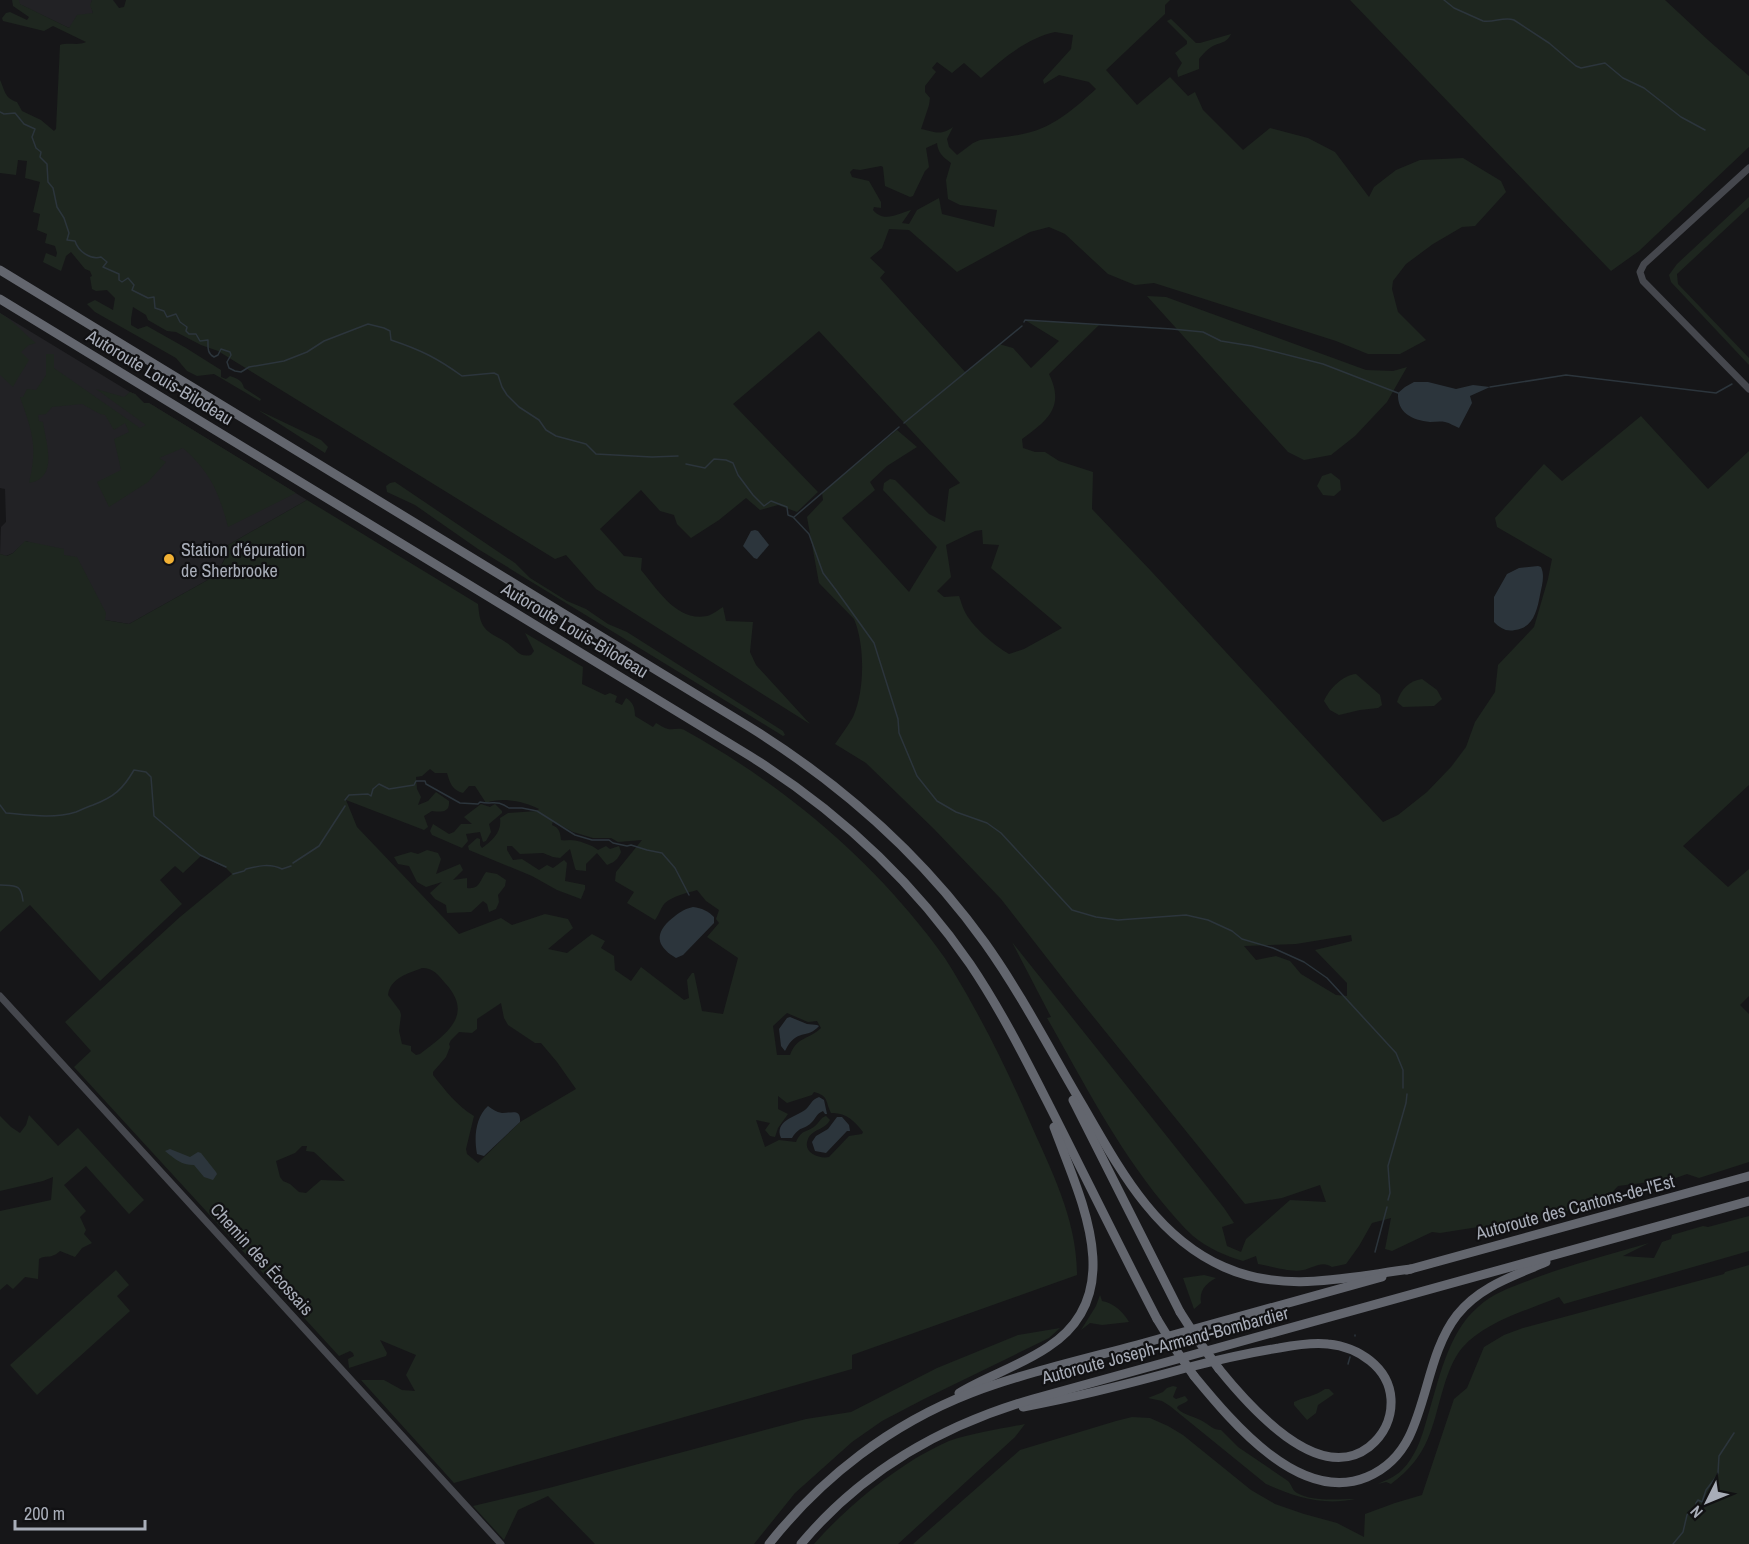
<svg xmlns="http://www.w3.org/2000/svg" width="1749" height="1544" font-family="'Archivo Narrow',sans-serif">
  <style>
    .built { fill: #222225 }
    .green { fill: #1e261f; fill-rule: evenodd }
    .water { fill: #2c353c }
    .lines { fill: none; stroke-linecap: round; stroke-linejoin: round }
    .stream { stroke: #2c353c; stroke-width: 1.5 }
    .secondary { stroke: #45474d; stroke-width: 7 }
    .highway { stroke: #63666e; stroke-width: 9 }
    .highway-bridge { stroke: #63666e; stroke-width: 9 }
    .poi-dot { fill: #f2b134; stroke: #111113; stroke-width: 2 }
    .labels { text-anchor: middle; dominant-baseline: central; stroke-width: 4.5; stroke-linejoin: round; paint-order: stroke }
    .street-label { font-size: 18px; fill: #a8adb8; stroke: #111113 }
    .poi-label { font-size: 18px; fill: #a8adb8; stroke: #111113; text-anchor: start }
  </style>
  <rect width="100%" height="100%" fill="#161618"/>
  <g class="built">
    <polygon points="19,0 92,0 91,5 93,13 69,28 19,4"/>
    <polygon points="0,313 130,392 135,394 144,403 149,403 307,500 228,545 229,548 221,566 213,577 129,624 105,620 64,555 26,541 13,553 6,556 0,554 1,527 6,522 5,489 0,488"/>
  </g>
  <g class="green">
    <path d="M12 0H19L20 4 69 28 77 15 93 13 90 5 92 0H113L119 8 124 7 126 0H1170L1165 5V14L1106 70 1137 105 1170 77 1188 96 1195 92 1203 110 1243 150 1270 128 1308 138 1335 152 1369 197 1374 187 1396 170 1420 160 1463 158 1501 181 1506 192 1475 226 1462 227 1433 244 1406 264 1393 281 1392 289 1398 312 1426 340 1400 354H1368L1336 341 1154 283 1135 285 1108 274 1065 234 1049 227 1030 232 957 272 909 230 889 229 882 248 870 258 885 272 880 278 966 373 999 344 1013 348 1031 368 1059 341 1025 320 1099 325 1049 374C1065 407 1048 420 1022 439L1023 448 1035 452H1045L1059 461 1093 472 1092 509 1151 571 1383 822 1398 815 1427 792 1451 767 1466 747 1475 722 1495 692 1498 665 1534 627 1548 579 1552 559 1497 527 1495 518 1544 464 1562 481 1641 416 1708 489 1749 451V785L1683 846 1728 887 1749 869V996L1740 1005 1749 1014V1162L1699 1178 1687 1174 1673 1179 1618 1186 1603 1202 1571 1212 1562 1210 1547 1214 1542 1220 1484 1232 1478 1227 1440 1233 1432 1232 1392 1251 1385 1249 1391 1218 1372 1223 1359 1246 1346 1264 1332 1267C1322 1260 1313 1268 1303 1270 1292 1273 1270 1266 1258 1264L1256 1256 1243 1261C1226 1256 1207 1248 1193 1236 1182 1226 1172 1214 1162 1202 1116 1146 1083 1081 1047 1018L1051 1017 1012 942 1224 1208 1234 1223 1222 1227 1227 1246 1241 1252 1246 1239 1290 1200 1326 1202 1320 1185 1282 1198 1245 1204 1075 994 1001 899 934 829 866 763 835 744C841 735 848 726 853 717 865 691 865 645 854 619L819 583 807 517 823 500 822 493 897 430 917 447 887 466 870 482 875 490 842 518 909 592 937 547 883 490 884 483 890 479 895 480 929 514 945 522 949 489 960 483 819 331 733 404 818 492 797 512 778 505 760 510 746 498 719 520 691 538 677 524 674 515 660 511 641 490 600 529 624 556 642 558 641 570C658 590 677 622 707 616 712 615 718 610 723 607L726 621 753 622 750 652 756 665 810 724 596 589 566 555 555 559 218 351 201 345 176 332 167 331 148 320 146 315 133 307 131 319V325L138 329 147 326 186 348 221 370V377L226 379 230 376C238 379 242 380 244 388L261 399 260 401 214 374 197 376 187 371 176 358 95 312 87 304 95 300 113 310 115 298 107 290 96 291 92 289 90 277 92 276 90 271 85 269 71 252 66 256 61 271 43 262 46 253 56 257 57 253 55 246 45 243 47 234 37 230 40 214 33 212 40 182 25 178 27 161 18 160 16 175 0 173V80C5 90 4 98 17 102L22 111 41 120 54 131 56 129 60 45C69 42 78 46 86 42L53 26 44 31 3 21 2 18 6 13 10 12 27 20 29 17 13 6ZM1055 32 1073 35 1071 49 1043 80 1044 84 1059 75 1089 82 1096 89C1076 107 1054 127 1027 133 1012 137 995 138 980 140L973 143 957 155 949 147 947 139 953 127C941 136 935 132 921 129L929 105 930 98 925 92V86L936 72 932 68 937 62 952 73 964 63 981 78C1002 59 1027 38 1055 32ZM937 143C938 153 943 157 951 163L946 180 948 199 960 205 997 210 994 227 942 214 939 198 917 210 909 224 902 223 911 210C897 214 884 223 873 210L874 207 881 208V202L869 181 852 177 850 172 853 169 860 170 881 166 883 167 885 186 910 197 913 196 925 171 929 167 926 148ZM982 530 983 544 999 545 991 568 1062 628 1024 649 1009 654C995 646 971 626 964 610 962 606 961 601 959 596L944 597 937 591 951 577 946 545 975 531ZM1351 935 1352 941 1315 950 1347 983V996L1336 995 1301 974 1290 961 1276 956 1256 960 1244 946 1296 944Z"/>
    <polygon points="1350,0 1665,0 1708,40 1749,76 1749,147 1639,251 1611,271"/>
    <path d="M1171 19 1196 43H1200L1231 34C1227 42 1223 42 1215 45 1208 48 1203 54 1199 59V69L1178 77 1177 71 1182 63 1175 53 1187 44V41L1167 21Z"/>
    <polygon points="1749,197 1749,207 1677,274 1678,284 1749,358 1749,365 1671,282 1669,275 1677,264"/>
    <polygon points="1147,296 1166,297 1366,370 1393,371 1407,367 1387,402 1355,436 1331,455 1304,460 1288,452"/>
    <path d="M0 313C14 321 23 333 36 343L29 345 21 352 29 360C24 369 18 377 13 387L0 375Z"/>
    <path d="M46 354H54V368L140 428 146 425 96 389 124 397 130 392 135 394 144 403H149L296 493 228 527C219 492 210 472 183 448L159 458 166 462 148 482 109 507 97 482 121 470 114 439 129 432 125 423 114 430 105 415 100 414 82 404 52 407 46 414 38 415 39 421 43 422C46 444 59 478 29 483 38 444 32 432 20 397H23L27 389 36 390 46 375Z"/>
    <polygon points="258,410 321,440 328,447 325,453"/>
    <polygon points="1331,473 1340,480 1341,490 1334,496 1323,495 1317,486 1322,476"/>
    <polygon points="395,482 515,563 530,578 567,601 586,609 608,624 627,632 783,731 785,735 783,736 478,549 415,505 387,492 386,486 390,483"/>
    <path d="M307 500 478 604C479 611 479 620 484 627 490 635 499 637 507 643 516 649 519 658 531 655L534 651 525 633 583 667 582 684 605 695 610 693 617 696 615 702 622 705 626 698C633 702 635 708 635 716L653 727 656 723C660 725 664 728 668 729 675 730 680 727 686 731 773 779 856 846 918 923 931 939 943 954 953 971 982 1019 1007 1069 1029 1120 1051 1170 1077 1219 1077 1275L852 1355V1369L454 1483 361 1380H384L402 1390 415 1391 406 1375 416 1355 380 1340 387 1353 386 1356 349 1368 348 1359 354 1356 353 1353 350 1351 339 1356 74 1067 91 1051 65 1022 180 917 232 874 226 868 201 856 183 873 175 866 160 880 182 904 100 981 30 905 0 932V554L7 556 13 553 25 541 64 549V555L77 557 106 613 105 620 129 624 213 577C220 568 228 557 228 545ZM430 769 435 773H447C450 783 452 790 463 793L469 786H475L486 803C502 797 523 801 539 809L537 811 508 813 500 818C502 832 493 840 482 848L480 845V839L477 838 468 846 469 850 532 876 557 890 581 899 585 889V885L565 881 567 863 564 860 553 868 547 865 539 870 522 859 513 860 507 850V846H512L520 854 543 853 553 857 560 858 570 849 575 868 576 870 586 871V864L597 853 607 865C615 862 618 859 621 852L619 846 610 849 606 846 598 850C593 845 577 840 570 840 567 840 564 841 561 840 560 831 559 828 552 825L553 821 573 832 593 838H611L618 842 642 840 616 872 615 881 634 892 627 903 655 920C659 915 661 907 665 903 673 896 687 893 697 890L706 901 719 910 716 919 719 923 707 937 738 958 723 1014 702 1011 694 973H692L687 980 689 998 684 1000 641 967 631 981 615 970 614 956 601 948 605 941 592 934 567 953 548 949 573 928 568 919 545 914 512 925 501 918 459 934 357 827 346 800 424 830 428 827 424 816 432 811C441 812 450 813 449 801L436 792 428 801 418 805 421 797 417 789 416 777 422 776ZM422 968C434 968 438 975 445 983 475 1015 446 1034 420 1054L416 1055 411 1051V1046L402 1044 399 1031 401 1015 400 1011 388 995C390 978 409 973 422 968ZM501 1003 504 1018 508 1025 535 1043H541L557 1062 576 1089 520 1122 478 1163 467 1154 466 1149 474 1116C457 1106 445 1090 433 1075V1072L446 1057 450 1047 449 1044 451 1040 459 1032 472 1033 477 1029V1019ZM787 1013 808 1022 817 1021 821 1028C809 1040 797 1036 790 1055H777L773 1026ZM814 1092C829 1096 825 1101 831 1113 845 1112 855 1121 863 1132L862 1134 849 1136 829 1157C819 1159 802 1153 808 1139 812 1129 825 1130 830 1120L826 1116C820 1118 820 1122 815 1126 806 1133 802 1129 796 1142L779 1140 765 1147 756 1120 770 1123 765 1130 770 1136 775 1137 778 1128 788 1114 778 1109V1096L787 1103 812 1095ZM302 1146H307L306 1151 314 1152 345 1181 321 1180 306 1193 299 1192 290 1184 283 1181 280 1177 276 1161 295 1153Z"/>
    <path d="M1356 674 1380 695 1382 705 1378 708 1360 710 1339 715 1330 710 1324 701C1329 689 1343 675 1356 674Z"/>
    <path d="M1422 679 1437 690 1442 699 1434 706 1403 707 1397 702C1401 689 1409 681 1422 679Z"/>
    <polygon points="481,804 490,807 495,804 502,811 502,813 489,824 491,832 486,841 483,842 480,832 466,834 468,841 462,848 432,835 430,831 433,824 449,834 454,832 461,824 472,824 464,817"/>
    <path d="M427 850 438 853 441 859 436 874 460 864 463 870 453 880 467 878V888C480 890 480 880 486 872L497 874 506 880 505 886 498 895 499 902 496 909 489 912 487 904 483 901 471 912 447 913 446 905 435 899 430 893 442 882 426 887 417 882 409 866 398 864 394 857 411 852 418 854Z"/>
    <path d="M29 1115 58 1146 78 1128 144 1200 129 1214 86 1166 64 1185 86 1211 80 1217 86 1230 84 1234 92 1243 82 1248 75 1257 60 1251C50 1260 47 1254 39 1259L38 1279 25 1277 13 1289 7 1284 0 1290V1211L51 1200 53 1177 43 1181 0 1191V1116L11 1127 20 1133 26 1125Z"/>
    <path d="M1749 1216V1251L1564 1304 1559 1297C1526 1311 1486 1321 1462 1348 1453 1359 1448 1373 1444 1386 1431 1429 1430 1455 1391 1484L1386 1482 1378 1484C1386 1480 1395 1477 1402 1470 1415 1457 1421 1440 1426 1422 1438 1384 1447 1333 1478 1307 1494 1292 1515 1286 1535 1278 1572 1264 1611 1254 1649 1243L1623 1256 1654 1258 1662 1242 1671 1239 1672 1235 1703 1226 1708 1227Z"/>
    <polygon points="1749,1265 1749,1544 913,1544 1020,1450 1116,1421 1132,1417 1150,1418 1168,1426 1183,1435 1251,1490 1275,1504 1304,1514 1337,1523 1364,1537 1365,1514 1395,1503 1422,1495 1454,1399 1467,1388 1484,1347 1504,1335 1523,1328 1724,1274 1725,1272"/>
    <polygon points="116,1270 129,1285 117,1296 130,1311 37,1395 10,1365"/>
    <path d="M1204 1275 1216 1278C1205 1284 1199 1291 1201 1303L1194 1309 1183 1278Z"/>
    <path d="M1100 1295 1102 1301C1114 1303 1123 1312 1129 1322L1102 1325 1090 1323 1081 1330 1096 1306Z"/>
    <polygon points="1060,1328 1049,1338 924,1399 882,1421 852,1442 795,1493 754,1544 595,1544 548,1496 518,1510 504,1540 473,1506 549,1488 806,1419 851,1412 937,1368 1018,1335"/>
    <path d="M1173 1386 1177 1387 1173 1397 1176 1399 1185 1396 1188 1400 1186 1402 1178 1406 1177 1408C1184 1416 1195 1416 1204 1422 1211 1426 1213 1430 1221 1430L1238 1447 1288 1481C1292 1485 1292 1490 1297 1493 1313 1502 1337 1499 1355 1499 1323 1506 1295 1497 1266 1484L1170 1406 1162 1401 1148 1398 1163 1392 1167 1388Z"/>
    <path d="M1325 1389H1329L1334 1394 1318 1405 1316 1413 1307 1420 1294 1405V1402C1304 1397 1316 1396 1325 1389Z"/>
    <path d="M1025 1424 1015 1437 898 1544H814C844 1510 878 1482 916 1458 927 1452 937 1446 949 1441 973 1433 1000 1429 1025 1424Z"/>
  </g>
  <g class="water">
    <path d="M1414 382H1428L1456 389 1473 385 1490 387 1470 396 1472 403 1459 428C1454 426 1450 423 1445 422 1440 421 1435 422 1430 422 1412 420 1397 413 1398 393L1405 387Z"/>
    <polygon points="755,530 758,531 769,545 757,559 754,558 743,546 751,531"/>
    <path d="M1538 566 1541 567C1545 576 1542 585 1540 595 1537 611 1533 628 1515 630 1506 632 1500 628 1494 622V597L1507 574 1519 568Z"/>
    <path d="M693 907C702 908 708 911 714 917V923L683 955 676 958C659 948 653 936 669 921 677 914 683 909 693 907Z"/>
    <path d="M790 1017 807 1024 817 1025 819 1026C807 1040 797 1027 785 1051L781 1046 779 1029 787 1018Z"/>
    <path d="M819 1097 824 1100 827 1114H825L823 1111C816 1114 817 1117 812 1122 805 1130 800 1125 792 1138H781C774 1121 795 1117 805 1110 811 1105 811 1100 819 1097Z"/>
    <path d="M488 1106C492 1109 496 1112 502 1113 512 1113 521 1108 520 1122L484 1156 477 1154C474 1138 475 1118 488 1106Z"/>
    <polygon points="837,1117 842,1117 849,1125 850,1131 847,1131 826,1153 815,1151 812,1142 816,1136 828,1129"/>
    <path d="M170 1149 190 1157 198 1152 201 1153 216 1172 217 1174 213 1180 204 1177 194 1165C181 1165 175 1159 165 1151Z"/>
  </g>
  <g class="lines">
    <g class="stream">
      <path d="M1444 0 1454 8 1483 21C1494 23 1504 16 1514 20L1549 43 1576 66 1581 68 1605 63 1623 78 1644 88 1681 117 1705 130"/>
      <path d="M0 112 4 114 15 113 24 124 35 129 32 137 36 148 41 152 40 157 47 164 48 182 53 188 57 207 64 218 69 233 67 240 75 241C78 251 90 260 101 257L107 262 103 267 119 274V280L122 282 128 278 134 285 132 290 148 298 154 297 155 308 164 311 167 317 176 314 180 322 187 327 186 331 189 334H196L200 341 208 340C208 348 207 353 214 357L218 355 221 349 230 352 231 355 227 362 229 368 235 371 241 372 249 367 284 361 307 352 324 341 368 324 384 328 390 331 391 340C421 350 437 358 462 376L494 373 498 375 502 387 507 395 519 407 539 420 546 430 556 436 586 444 596 454 652 457 678 456"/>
      <polyline points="1024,322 1025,320 1172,329 1203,332 1221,341 1252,346 1323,364 1398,393"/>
      <polyline points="1490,387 1566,375 1716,393 1732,384"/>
      <polyline points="904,423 1022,326"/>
      <polyline points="686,464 705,468 714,459 726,460 733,463 738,475 753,495 764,506 771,501 787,507 788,515 793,517 809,534 823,573 836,590 874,643 898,719 899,733 917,776 937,801 956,812 987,823 1001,833 1072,910 1096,917 1118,920 1186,915 1208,920 1232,931 1242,939 1273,948 1304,962 1327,978 1396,1053 1403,1070 1403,1088"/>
      <polyline points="794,517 899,427"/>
      <path d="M345 800 349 795 368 794 371 796 373 789 379 784 389 789 414 785 416 781H425L426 784 460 803 478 804 480 802C494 805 496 799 509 808H522L537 811 575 835 592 840H609L613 843 627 846 631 845 647 850 662 853 675 868 689 895"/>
      <path d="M0 805 6 813C28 815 54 819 76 812 81 810 87 807 93 805 114 797 123 789 134 770L146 772 151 777 154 816 200 855 226 867"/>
      <polyline points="293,863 319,846 345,806"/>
      <path d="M233 874 244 871 246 869C258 866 270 863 282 869L291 866"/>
      <path d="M0 885C16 886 21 884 23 901"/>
      <polyline points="1388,1200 1390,1193 1388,1166 1406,1103 1407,1094"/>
      <polyline points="1375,1252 1387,1207"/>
      <polyline points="1355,1336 1355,1335"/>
      <polyline points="1348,1364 1350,1357"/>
      <polyline points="1673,1544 1683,1532 1687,1515 1691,1510 1695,1510 1696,1503 1698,1500 1702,1502 1706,1490 1716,1477 1718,1473 1719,1456 1734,1433"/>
    </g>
    <g class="secondary">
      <polyline points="1749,168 1644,264 1640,272 1643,281 1749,389"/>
      <polyline points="0,996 501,1544"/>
    </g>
    <g class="highway">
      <path d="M0 270 748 726C840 783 921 854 985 943 1022 995 1051 1052 1083 1106 1119 1168 1155 1237 1224 1267 1284 1294 1348 1277 1411 1269"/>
      <path d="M0 299 750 756C836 810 912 880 970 964 1001 1010 1025 1058 1050 1107 1086 1178 1120 1248 1157 1319"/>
      <polyline points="1073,1100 1180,1312"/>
      <polyline points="1407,1270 1749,1176"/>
      <path d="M1194 1376C1232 1422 1300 1505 1367 1477 1386 1469 1400 1455 1409 1437 1428 1398 1430 1350 1457 1315 1480 1286 1514 1276 1546 1262"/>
      <path d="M959 1393C987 1376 1020 1366 1048 1347 1130 1294 1080 1198 1054 1127"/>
      <path d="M1023 1407C1078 1397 1132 1383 1186 1368 1217 1360 1247 1353 1279 1348 1295 1345 1312 1342 1328 1344 1358 1347 1389 1367 1391 1399 1392 1418 1384 1435 1369 1447 1318 1486 1249 1406 1219 1369"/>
      <path d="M769 1544C822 1477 891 1424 971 1393 1024 1373 1081 1360 1137 1345 1219 1322 1301 1300 1382 1277"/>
      <path d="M801 1544C862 1471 943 1425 1033 1399L1749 1201"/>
    </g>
    <g class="highway-bridge">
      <polyline points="1180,1312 1200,1343 1219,1369"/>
      <polyline points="1157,1319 1176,1350 1194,1376"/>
    </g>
  </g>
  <circle class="poi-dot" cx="169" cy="559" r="6"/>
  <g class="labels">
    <g class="street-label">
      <text transform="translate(160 377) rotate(31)">Autoroute Louis-Bilodeau</text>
      <text transform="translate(575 630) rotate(31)">Autoroute Louis-Bilodeau</text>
      <text transform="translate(1575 1207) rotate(-15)">Autoroute des Cantons-de-l'Est</text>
      <text transform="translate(262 1259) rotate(48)">Chemin des Écossais</text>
      <text transform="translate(1165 1345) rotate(-15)">Autoroute Joseph-Armand-Bombardier</text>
    </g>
    <g class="poi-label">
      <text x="181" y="549">Station d'épuration<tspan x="181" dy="21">de Sherbrooke</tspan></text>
    </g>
  </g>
  <g transform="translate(1707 1502) rotate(227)" stroke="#111113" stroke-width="4.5" paint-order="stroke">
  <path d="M0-4.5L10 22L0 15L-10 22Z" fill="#a8adb8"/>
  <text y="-9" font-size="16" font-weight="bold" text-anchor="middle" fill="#a8adb8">N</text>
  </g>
  <path d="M15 1520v9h130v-9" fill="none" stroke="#a8adb8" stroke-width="3"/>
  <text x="24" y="1520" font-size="18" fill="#a8adb8" stroke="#111113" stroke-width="4.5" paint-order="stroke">200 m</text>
</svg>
